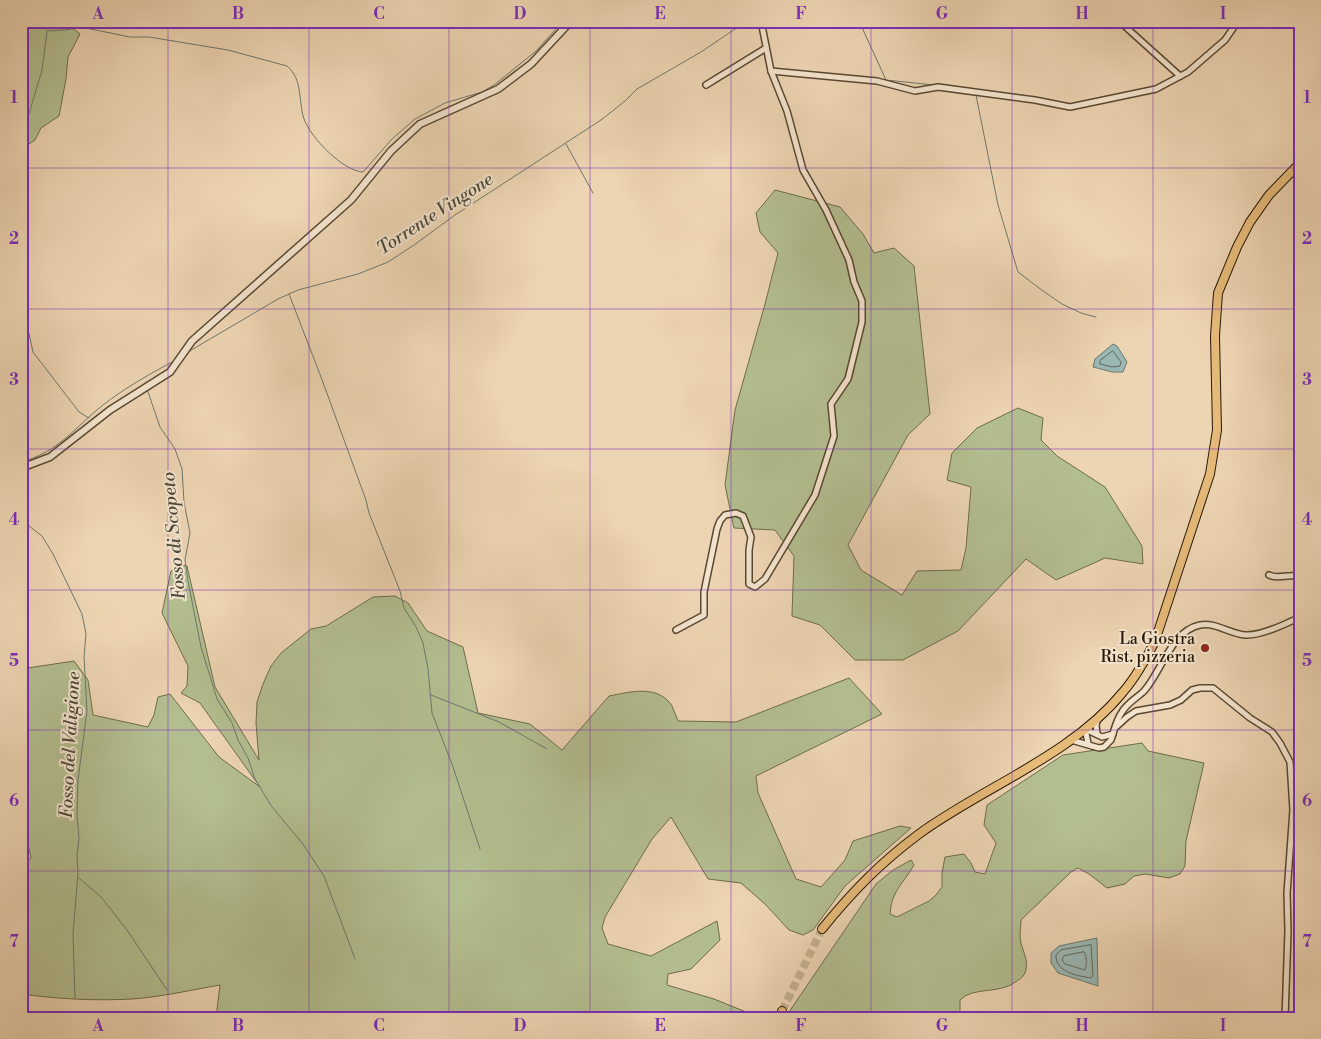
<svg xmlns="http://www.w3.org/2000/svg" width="1321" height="1039" font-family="'Libre Bodoni',serif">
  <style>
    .green { fill: #b3be90; stroke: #6e6c4b }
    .water { fill: #9bb7b4; stroke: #6d786e }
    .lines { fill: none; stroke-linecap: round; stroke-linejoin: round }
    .shore { stroke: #62685d; stroke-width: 1 }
    .stream { stroke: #6d786e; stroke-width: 1 }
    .primary-tunnel { stroke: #c6af90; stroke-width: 8; stroke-dasharray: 8 4; stroke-linecap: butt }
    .minor-casing { stroke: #594831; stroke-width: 8 }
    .tertiary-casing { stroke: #594831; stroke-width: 9 }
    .primary-casing { stroke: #281906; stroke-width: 10 }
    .minor { stroke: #f3e3cd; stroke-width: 5 }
    .tertiary { stroke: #f3e3cd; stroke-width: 6 }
    .primary { stroke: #e6ba79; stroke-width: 8 }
    .grid { fill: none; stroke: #7b2cbf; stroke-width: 1; stroke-opacity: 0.55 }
    .poi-dot { fill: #8f2418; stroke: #f3e3cd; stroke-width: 2 }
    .labels { text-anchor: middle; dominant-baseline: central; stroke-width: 4; stroke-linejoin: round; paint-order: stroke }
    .poi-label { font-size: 16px; fill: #281906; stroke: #f3e3cd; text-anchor: end }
    .water-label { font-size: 18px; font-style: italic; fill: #4a483a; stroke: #f3e3cd }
    .neatline { fill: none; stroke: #7b2cbf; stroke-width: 2 }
    .grid-label { font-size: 16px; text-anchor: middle; font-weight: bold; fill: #7b2cbf }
  </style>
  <rect width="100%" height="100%" fill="#edd4b2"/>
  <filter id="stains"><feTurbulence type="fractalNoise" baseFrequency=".004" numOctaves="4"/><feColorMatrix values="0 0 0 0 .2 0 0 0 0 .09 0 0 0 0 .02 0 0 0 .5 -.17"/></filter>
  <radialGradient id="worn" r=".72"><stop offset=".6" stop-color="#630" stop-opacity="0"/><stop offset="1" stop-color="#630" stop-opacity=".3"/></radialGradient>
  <g class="green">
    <polygon points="21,21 48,21 56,25 74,29 80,34 68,57 66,79 59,116 41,128 35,140 27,145 21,156"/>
    <polygon points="775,190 840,207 863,234 874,253 894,248 914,266 930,414 908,435 848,545 861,570 902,595 917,571 961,570 966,548 971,487 947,480 952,453 977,428 1018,408 1043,418 1041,440 1057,456 1105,487 1142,546 1143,564 1105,558 1056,580 1026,559 958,631 903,660 855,660 820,625 792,616 794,556 775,530 734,528 725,485 735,410 765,304 778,253 760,232 756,213"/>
    <path d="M179 564 187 566 215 687 259 760 256 723 257 702 263 684 271 666 281 653 311 629 326 626 373 597 395 596 408 603 427 631 463 647 478 713 530 724 562 750 609 696C630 692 658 684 672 706 674 711 676 716 678 721L736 722 849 678 882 714 756 776 758 793 796 879 821 887 845 860 853 841 900 826 911 828 845 886 813 930 803 935 789 930 765 904 741 883 708 879 671 817 652 839 605 917 602 928 608 944 651 956 717 921 720 940 691 969 668 974 667 985 714 999 761 1018H216L220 985C191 990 161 997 132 999 95 1001 58 999 21 994V861H27L31 858 21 813V669L74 661 88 680 93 715 148 727 154 715 158 697 170 694 219 757 260 787 200 703 181 693 187 686 188 666 162 613 171 571Z"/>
    <path d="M1142 743 1148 751 1204 763 1186 841 1185 866 1180 874 1169 878 1145 874 1134 876 1125 884 1107 888 1089 874 1078 868 1071 872 1021 920C1021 927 1019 936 1021 943 1023 952 1028 959 1026 969 1025 975 1022 978 1017 981 1000 995 973 986 960 1000V1018H787L789 1012 876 884 893 870 911 860 914 865C904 883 891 891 890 914L897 917 929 901 936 895 942 887V873L945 857 964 854 971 863 975 872 985 874 996 843 984 825 987 805 1063 755Z"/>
  </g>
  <g class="water">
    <polygon points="1113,344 1117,346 1127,362 1123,372 1112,372 1093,367 1095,359"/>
    <polygon points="1097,938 1098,986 1058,973 1051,963 1051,953 1059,946"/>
  </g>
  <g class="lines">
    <g class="shore">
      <polygon points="1113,351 1121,362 1120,366 1112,367 1100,364 1100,361"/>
      <path d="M1091 945 1093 976 1091 978C1078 976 1055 972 1056 955L1061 950Z"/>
      <path d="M1084 952C1087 955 1087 966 1085 970L1065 964 1062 960 1064 956Z"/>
    </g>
    <g class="stream">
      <polyline points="35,21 42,25 46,30"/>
      <polyline points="76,21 81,27"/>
      <polyline points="859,21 886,80 934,85"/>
      <path d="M47 31 66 30 81 27 130 37H149L228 50 287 66C303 79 298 101 304 119 311 138 343 171 363 172L392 139 415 119 445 103 482 92 494 85 536 51 563 21"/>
      <polyline points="967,93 976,95 998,205 1018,272 1043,291 1062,304 1081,313 1096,317"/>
      <polyline points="23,134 42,70 47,32"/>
      <polyline points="566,144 593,193"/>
      <polyline points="289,294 321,377 366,500 369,513 400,591 404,608 416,627 423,643 428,669 432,713 452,764 480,849"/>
      <polyline points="21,310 26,320 33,352 79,412 89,418"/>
      <polyline points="188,352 278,299 298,290 358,274 388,262 414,245 455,215 601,120 625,101 637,89 701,52 747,21"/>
      <polyline points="147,389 160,427 175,449 182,469 184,502 190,533 185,560 188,581 201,647 217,699 232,723 238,740 248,758 255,779 272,807 303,844 324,876 355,959"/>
      <path d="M21 462C59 452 74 428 103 405 125 388 151 373 176 360"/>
      <polyline points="21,512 29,526 42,536 53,554 82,614 86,634 84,657 87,711 78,780 77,816 79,838 77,856 78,873 73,934 75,998"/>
      <polyline points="431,695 499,722 547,749"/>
      <polyline points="79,878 101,897 127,930 167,990"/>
    </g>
    <polyline class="primary-tunnel" points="782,1011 822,929"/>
    <defs>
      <g id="minor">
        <polyline points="1119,21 1180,76"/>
        <polyline points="771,71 877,81 915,91 938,87 1035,100 1070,107 1156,89 1188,72 1225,40 1238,21"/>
        <polyline points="706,85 766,48"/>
        <path d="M1269 575C1278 580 1289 573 1300 577"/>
        <polyline points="676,630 704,615 704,592 717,529 720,521 725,515 736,513 743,516 751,537 749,550 749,584 755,587 765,579 815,495 834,436 831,404 848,379 862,322 862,301 854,282 849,260 826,210 803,170 787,111 771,71 761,21"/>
        <polyline points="1116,727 1127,717 1136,711 1170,705 1181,700 1192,690 1200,688 1213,688 1250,718 1272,732 1280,743 1290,762 1293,810 1287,893 1288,931 1285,1018"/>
        <polyline points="1097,734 1096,725 1098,718"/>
        <path d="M1071 740 1099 748 1104 747 1111 740C1114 731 1116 720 1122 712 1127 703 1137 698 1144 691 1162 671 1171 631 1200 625 1216 622 1230 634 1245 635 1260 636 1286 624 1300 617"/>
        <polyline points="1088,743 1085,729 1102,737 1113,734"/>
      </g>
      <polyline id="tertiary" points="21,468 50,457 110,410 170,372 192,341 351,200 391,151 420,124 498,89 531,64 571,21"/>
      <g id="primary">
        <path d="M822 929C852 892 880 863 919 834 983 787 1071 756 1123 692 1136 677 1146 659 1155 641L1210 474 1217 430 1215 336 1218 293 1237 247 1250 222 1269 195 1300 163"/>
        <polyline points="780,1018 782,1011"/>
      </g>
    </defs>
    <use href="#minor" class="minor-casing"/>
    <use href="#tertiary" class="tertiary-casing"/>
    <use href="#primary" class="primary-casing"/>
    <use href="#minor" class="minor"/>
    <use href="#tertiary" class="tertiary"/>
    <use href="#primary" class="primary"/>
  </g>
  <path class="grid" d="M168 21V1018M309 21V1018M449 21V1018M590 21V1018M731 21V1018M871 21V1018M1012 21V1018M1153 21V1018M21 168H1300M21 309H1300M21 449H1300M21 590H1300M21 730H1300M21 871H1300"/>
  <circle class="poi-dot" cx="1205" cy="648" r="5"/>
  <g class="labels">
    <g class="poi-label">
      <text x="1195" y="639">La Giostra<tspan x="1195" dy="18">Rist. pizzeria</tspan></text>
    </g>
    <g class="water-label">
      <text transform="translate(435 214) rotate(-33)">Torrente Vingone</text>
      <text transform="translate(174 536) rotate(-95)">Fosso di Scopeto</text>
      <text transform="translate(70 745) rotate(-87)">Fosso del Valigione</text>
    </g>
  </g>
  <rect width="1321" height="1039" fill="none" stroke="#edd4b2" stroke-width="55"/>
  <rect x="28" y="28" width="1266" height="984" class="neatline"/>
  <g class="grid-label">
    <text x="98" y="19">A</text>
    <text x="238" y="19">B</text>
    <text x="379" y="19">C</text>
    <text x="520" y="19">D</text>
    <text x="660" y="19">E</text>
    <text x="801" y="19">F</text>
    <text x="942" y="19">G</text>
    <text x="1082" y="19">H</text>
    <text x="1223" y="19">I</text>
    <text x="14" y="103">1</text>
    <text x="1307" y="103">1</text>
    <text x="14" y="244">2</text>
    <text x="1307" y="244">2</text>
    <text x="14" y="385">3</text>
    <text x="1307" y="385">3</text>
    <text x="14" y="525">4</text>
    <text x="1307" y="525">4</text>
    <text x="14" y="666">5</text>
    <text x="1307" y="666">5</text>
    <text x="14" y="806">6</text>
    <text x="1307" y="806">6</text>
    <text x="14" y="947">7</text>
    <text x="1307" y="947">7</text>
    <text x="98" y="1031">A</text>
    <text x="238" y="1031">B</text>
    <text x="379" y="1031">C</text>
    <text x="520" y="1031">D</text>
    <text x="660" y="1031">E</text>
    <text x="801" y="1031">F</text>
    <text x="942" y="1031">G</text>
    <text x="1082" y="1031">H</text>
    <text x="1223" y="1031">I</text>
  </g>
  <rect width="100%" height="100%" filter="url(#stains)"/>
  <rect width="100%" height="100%" fill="url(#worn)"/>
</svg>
